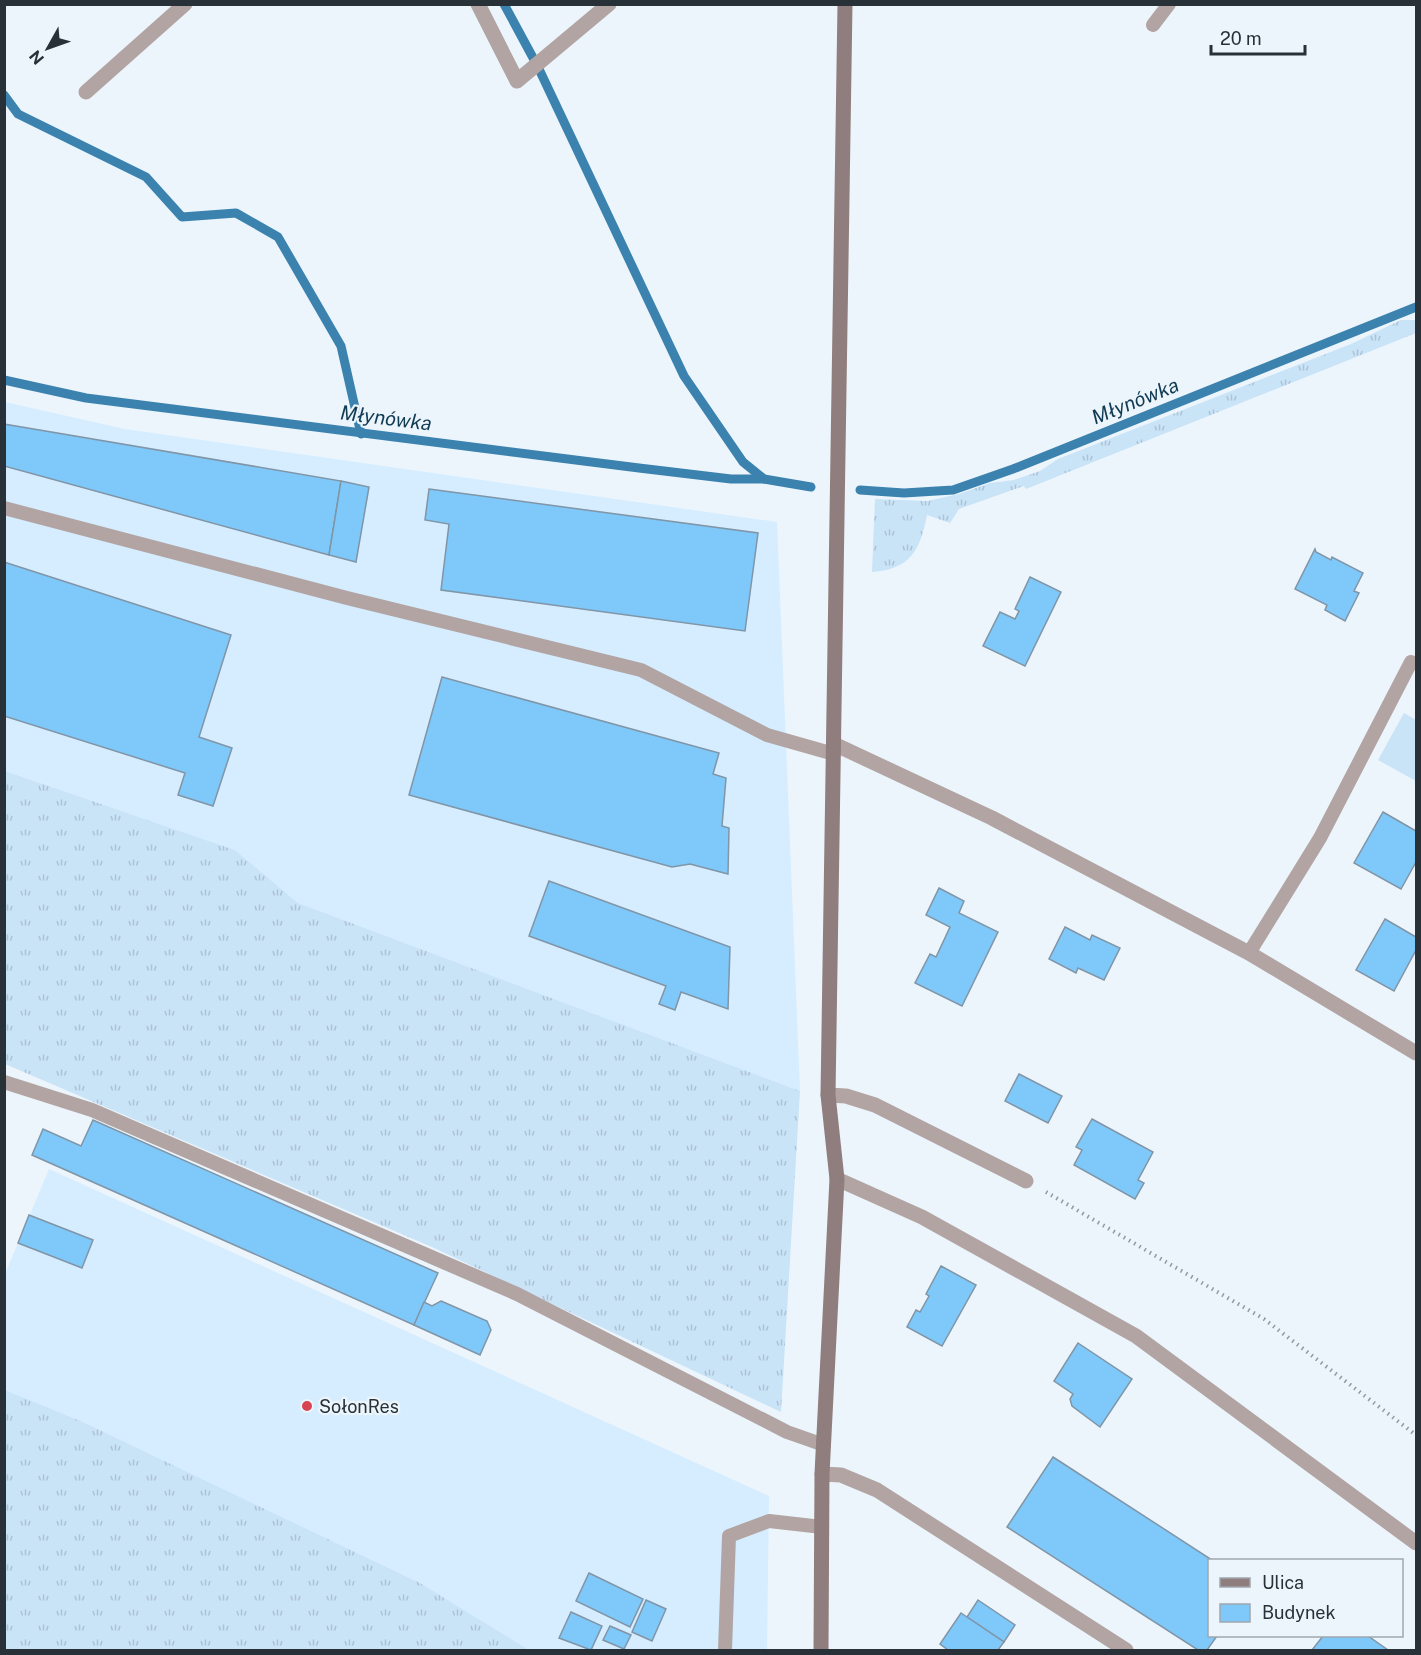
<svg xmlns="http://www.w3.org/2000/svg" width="1421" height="1655" font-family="'Public Sans',sans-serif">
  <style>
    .built { fill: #d5edff }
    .grass { fill: url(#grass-tufts) }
    .pitch { fill: #c9e3f7 }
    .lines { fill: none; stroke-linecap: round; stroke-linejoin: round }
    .stream { stroke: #3b82af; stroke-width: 9 }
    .building { fill: #7fc8fa; stroke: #8095a6; stroke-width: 1.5 }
    .path { stroke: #919aa1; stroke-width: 4; stroke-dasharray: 1.5 4.5; stroke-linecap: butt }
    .lane { stroke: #b1a4a3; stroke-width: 14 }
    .street { stroke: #b1a4a3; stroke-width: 15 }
    .secondary { stroke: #907d7d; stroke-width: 15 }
    .poi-dot { fill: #d64551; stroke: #ecf5fc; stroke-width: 2 }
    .labels { text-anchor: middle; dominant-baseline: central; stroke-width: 4.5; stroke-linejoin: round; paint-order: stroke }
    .poi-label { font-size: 18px; fill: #283138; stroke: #ecf5fc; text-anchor: start }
    .water-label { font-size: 20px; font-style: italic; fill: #123b54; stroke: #ecf5fc }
  </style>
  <defs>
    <pattern id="grass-tufts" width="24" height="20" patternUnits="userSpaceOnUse" patternTransform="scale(1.5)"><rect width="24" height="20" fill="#c9e3f7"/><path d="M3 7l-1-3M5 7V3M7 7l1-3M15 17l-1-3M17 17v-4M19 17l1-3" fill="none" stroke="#adc3d4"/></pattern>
  </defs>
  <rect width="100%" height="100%" fill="#ecf5fc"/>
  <g class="built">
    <polygon points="5,402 125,429 777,522 800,1091 298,903 235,850 5,771"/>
    <polygon points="49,1169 769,1496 767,1650 529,1650 420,1583 83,1422 5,1390 5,1274"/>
  </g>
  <g class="grass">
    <path d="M1401 320H1416V333L1026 489 1024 486 959 509 950 523 927 515C920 550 911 569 872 572L875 499 927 501 959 494 990 483 1014 480 1040 471 1058 459 1351 344Z"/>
    <polygon points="5,771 235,850 298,903 800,1091 781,1412 432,1247 5,1064"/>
    <polygon points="5,1390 83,1422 420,1583 529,1650 9,1650 4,1648"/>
  </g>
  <polygon class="pitch" points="1404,713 1416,720 1416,781 1378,760"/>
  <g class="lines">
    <g class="stream">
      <polyline points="504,4 538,67 684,376 743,462 764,479 811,487"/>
      <polyline points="4,95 18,114 146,177 182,217 236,213 278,237 341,346 361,434"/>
      <polyline points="4,380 86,398 639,468 731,479 764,479"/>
      <polyline points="860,490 904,493 953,490 1013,469 1416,307"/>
    </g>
  </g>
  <g class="building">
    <polygon points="4,424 341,481 329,555 4,466"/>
    <polygon points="341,481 369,487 356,562 329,555"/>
    <polygon points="429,489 758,533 745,631 441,590 449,524 425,520"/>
    <polygon points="1315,549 1316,552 1331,560 1332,557 1363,573 1354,591 1359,593 1345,621 1325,610 1327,605 1295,589"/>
    <polygon points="4,562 231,635 199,737 232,748 213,806 178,795 185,773 4,716"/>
    <polygon points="1030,577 1061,592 1025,666 983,646 1000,612 1015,619 1019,611 1015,609"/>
    <polygon points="442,677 719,753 713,774 726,778 722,826 729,828 728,874 690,864 672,867 409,795"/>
    <polygon points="1383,812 1416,831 1416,862 1401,889 1354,863"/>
    <polygon points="549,881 730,947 728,1009 681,992 675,1010 659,1004 666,986 529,936"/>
    <polygon points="939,888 964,901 959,913 998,932 962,1006 915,983 930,954 936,957 950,927 926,915"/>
    <polygon points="1385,919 1416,937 1416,950 1394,991 1356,970"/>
    <polygon points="1065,927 1090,940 1092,935 1120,948 1104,980 1078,968 1076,973 1049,959"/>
    <polygon points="1019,1074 1062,1096 1048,1123 1005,1101"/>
    <polygon points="1092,1119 1153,1152 1138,1180 1144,1183 1135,1199 1074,1165 1082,1150 1076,1147"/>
    <polygon points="93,1120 438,1273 414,1325 32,1155 43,1129 81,1146"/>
    <polygon points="29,1215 93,1240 82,1268 18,1243"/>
    <polygon points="941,1266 976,1285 942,1346 907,1327 916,1310 920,1312 929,1296 926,1294"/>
    <polygon points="441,1301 487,1321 491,1330 480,1355 414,1325 424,1302 432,1306"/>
    <polygon points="1078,1343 1132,1379 1100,1427 1072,1406 1070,1399 1073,1394 1054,1381"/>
    <polygon points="1053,1457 1212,1560 1210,1560 1210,1636 1217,1636 1207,1650 1198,1650 1007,1527"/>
    <polygon points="589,1573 643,1599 630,1627 576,1601"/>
    <polygon points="646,1600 666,1609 652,1641 632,1632"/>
    <polygon points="978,1600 1015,1625 1004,1642 967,1617"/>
    <polygon points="571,1612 602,1626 591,1650 559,1638"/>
    <polygon points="961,1613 1004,1642 998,1650 948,1650 940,1644"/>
    <polygon points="610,1626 631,1635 624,1649 603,1640"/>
    <polygon points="1323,1636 1368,1636 1388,1650 1312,1650"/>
  </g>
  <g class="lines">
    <polyline class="path" points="1046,1192 1264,1319 1416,1435"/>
    <g class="lane">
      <polyline points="1153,25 1169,4"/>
      <polyline points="4,508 347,598 641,670 767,735 834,754"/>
      <polyline points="1249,953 1320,838 1411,662"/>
      <polyline points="4,1082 92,1110 517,1294 787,1432 824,1445"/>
      <polyline points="725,1650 729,1536 769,1521 822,1527"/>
    </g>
    <g class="street">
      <polyline points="478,4 517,81 609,4"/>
      <polyline points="86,92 185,4"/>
      <polyline points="834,744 992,818 1249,953 1416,1053"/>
      <polyline points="828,1095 846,1096 875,1105 1026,1181"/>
      <polyline points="837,1179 922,1217 1136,1336 1416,1543"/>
      <polyline points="822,1474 841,1475 877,1490 1126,1650"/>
    </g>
    <polyline class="secondary" points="821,1650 822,1474 837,1179 828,1095 845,4"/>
  </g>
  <circle class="poi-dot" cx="307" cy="1406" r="6"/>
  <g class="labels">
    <g class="poi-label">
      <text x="319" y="1406">SołonRes</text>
    </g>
    <g class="water-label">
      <text transform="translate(1135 401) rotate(-22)">Młynówka</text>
      <text transform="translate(386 418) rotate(7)">Młynówka</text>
    </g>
  </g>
  <rect width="1421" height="1655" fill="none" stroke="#283138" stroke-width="12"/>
  <rect x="1208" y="1559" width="195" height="78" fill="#ecf5fc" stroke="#9ea7ae" stroke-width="1.5"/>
  <rect x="1220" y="1578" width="30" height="9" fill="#907d7d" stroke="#9ea7ae" stroke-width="1.5"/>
  <text x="1262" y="1589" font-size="18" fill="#283138">Ulica</text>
  <rect x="1220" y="1604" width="30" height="18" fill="#7fc8fa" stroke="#9ea7ae" stroke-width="1.5"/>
  <text x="1262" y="1619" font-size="18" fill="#283138">Budynek</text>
  <g transform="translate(48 48) rotate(230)" stroke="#ecf5fc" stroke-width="4.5" paint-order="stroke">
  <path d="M0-4.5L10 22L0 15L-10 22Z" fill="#283138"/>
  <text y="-9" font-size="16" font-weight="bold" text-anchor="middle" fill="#283138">N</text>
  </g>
  <path d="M1211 45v9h94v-9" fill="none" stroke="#283138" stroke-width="3"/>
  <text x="1220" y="45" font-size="18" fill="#283138" stroke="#ecf5fc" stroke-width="4.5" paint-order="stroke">20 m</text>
</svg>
